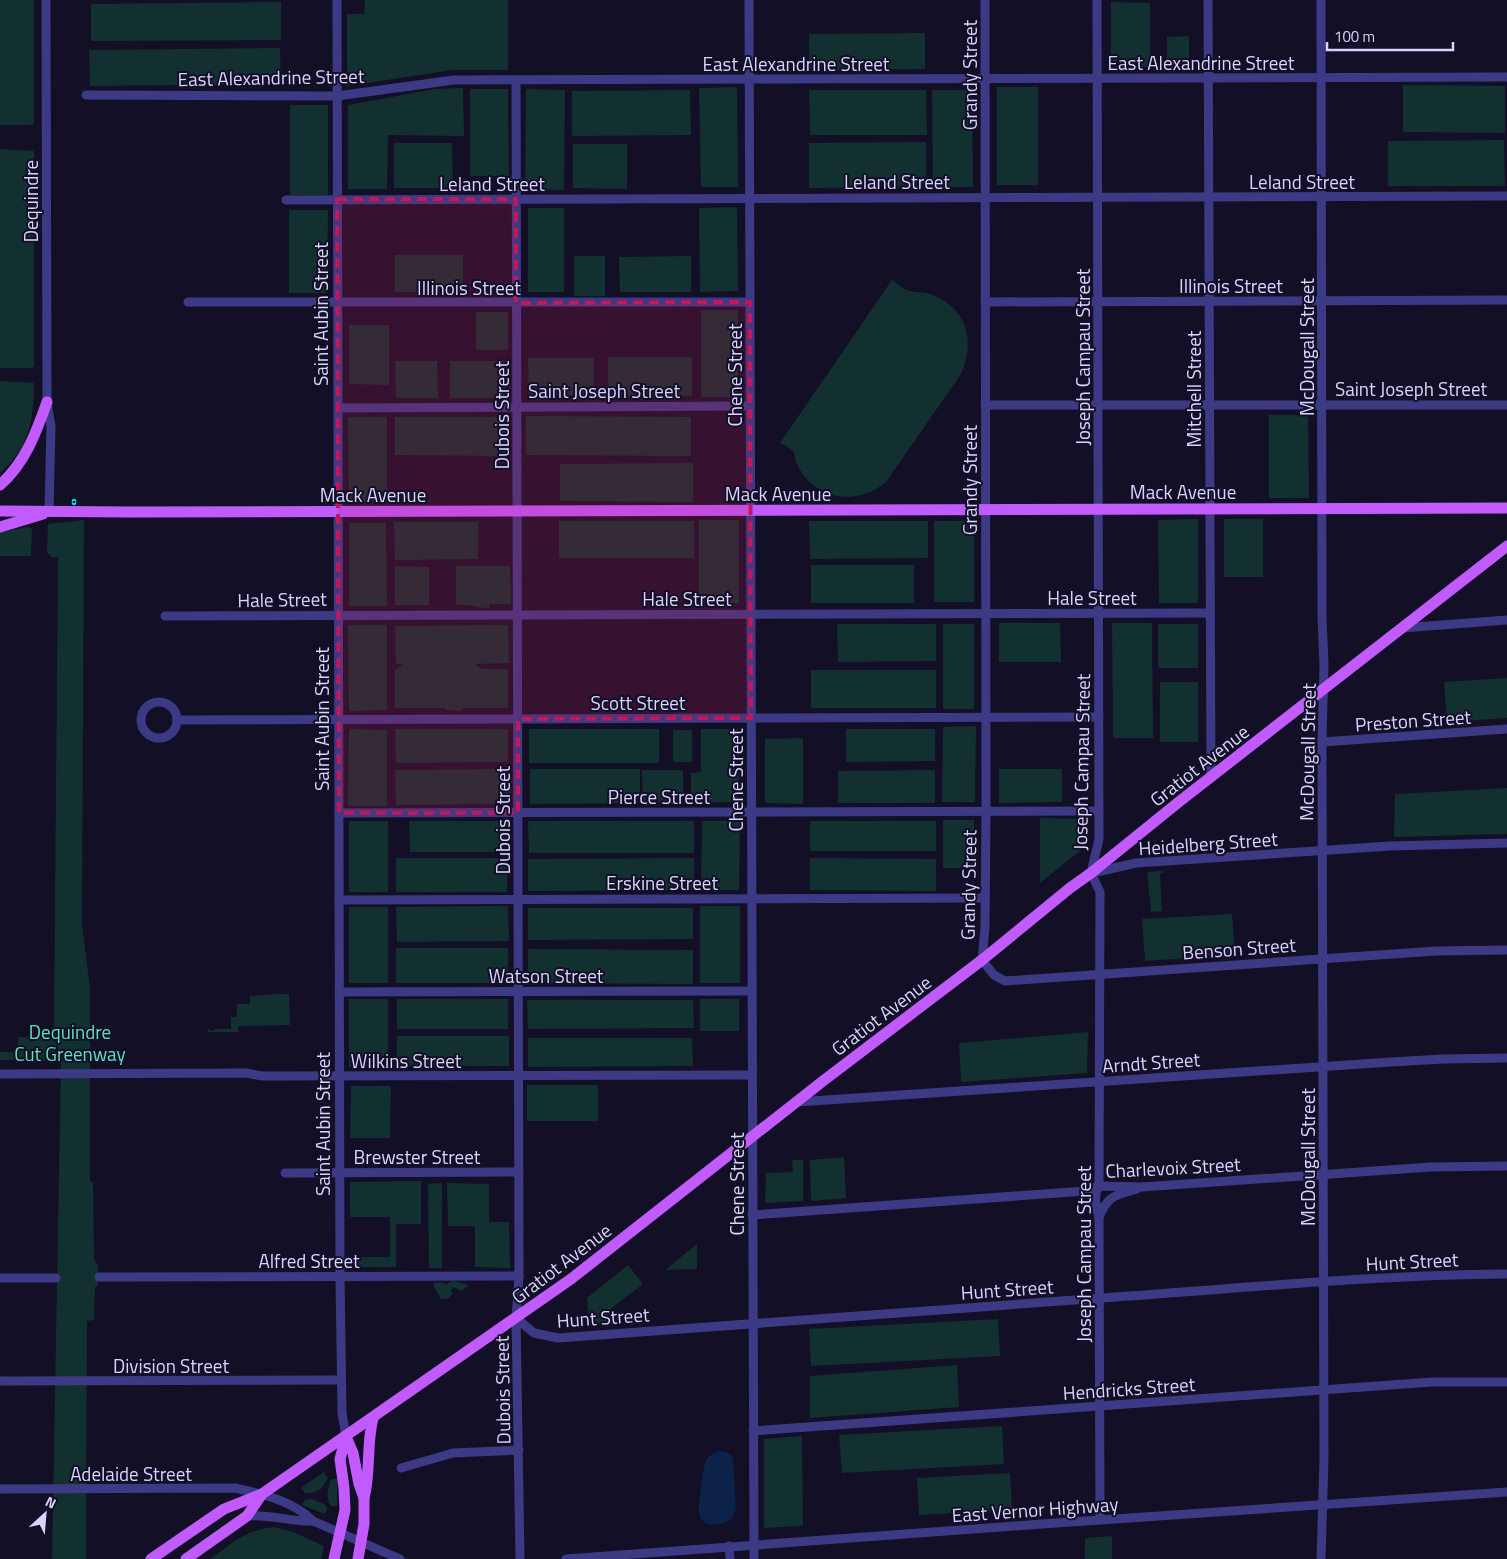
<svg xmlns="http://www.w3.org/2000/svg" width="1507" height="1559" font-family="'Titillium Web',sans-serif">
  <style>
    .green { fill: #12302f }
    .water { fill: #0c2248 }
    .lines { fill: none; stroke-linecap: round; stroke-linejoin: round }
    .minor { stroke: #3d3a85; stroke-width: 9 }
    .major { stroke: #c25bff; stroke-width: 11 }
    .rail-casing { stroke: #00e5ff; stroke-width: 4.5 }
    .rail { stroke: #130f26; stroke-width: 2.5; stroke-dasharray: 8; stroke-linecap: butt }
    .marked { fill: #c2185b; fill-opacity: 0.2; stroke: #c2185b; stroke-width: 4; stroke-dasharray: 10 6; stroke-linejoin: round }
    .labels { text-anchor: middle; dominant-baseline: central; stroke-width: 4; stroke-linejoin: round; paint-order: stroke }
    .street-label { font-size: 19px; fill: #d9d4ff; stroke: #130f26 }
    .park-label { font-size: 19px; fill: #5fe0c0; stroke: #130f26 }
  </style>
  <rect width="100%" height="100%" fill="#130f26"/>
  <g class="green">
    <polygon points="0,0 34,0 34,123 30,125 0,125"/>
    <polygon points="365,0 508,0 508,70 453,70 347,86 347,14 364,14"/>
    <polygon points="281,2 281,40 91,41 91,4"/>
    <polygon points="1111,2 1150,3 1150,67 1111,67"/>
    <polygon points="925,33 925,69 809,70 809,34"/>
    <polygon points="1189,36 1189,60 1167,60 1167,37"/>
    <polygon points="280,48 281,84 90,86 89,50"/>
    <polygon points="1403,85 1505,86 1505,133 1403,132"/>
    <polygon points="737,87 738,187 701,187 699,88"/>
    <rect x="997" y="87" width="41" height="98"/>
    <polygon points="463,88 464,136 388,135 387,189 348,189 348,105 435,89"/>
    <polygon points="470,89 508,89 509,176 470,176"/>
    <polygon points="526,89 565,90 564,190 525,189"/>
    <polygon points="690,90 691,135 572,136 572,91"/>
    <polygon points="809,90 926,90 927,135 810,135"/>
    <polygon points="932,90 972,90 973,187 933,187"/>
    <rect x="290" y="105" width="38" height="90"/>
    <polygon points="1504,140 1505,186 1388,186 1388,141"/>
    <polygon points="926,142 926,187 809,188 809,143"/>
    <polygon points="394,143 452,143 453,188 394,188"/>
    <polygon points="573,144 627,144 627,189 573,188"/>
    <polygon points="0,149 34,151 34,367 30,368 0,368"/>
    <polygon points="737,207 738,291 700,292 699,208"/>
    <rect x="528" y="208" width="36" height="84"/>
    <polygon points="289,210 328,210 327,293 289,293"/>
    <rect x="395" y="255" width="68" height="37"/>
    <rect x="574" y="256" width="31" height="40"/>
    <polygon points="691,256 691,292 620,292 619,257"/>
    <path d="M892 280C897 283 903 289 909 291 917 293 926 291 935 296 968 310 975 344 961 374L886 482C862 502 828 503 806 478 802 474 799 468 796 462 795 459 795 454 793 451 790 448 784 445 780 443Z"/>
    <rect x="701" y="310" width="37" height="87"/>
    <rect x="476" y="312" width="32" height="38"/>
    <polygon points="349,325 389,325 389,385 349,384"/>
    <rect x="608" y="357" width="84" height="39"/>
    <polygon points="528,358 594,358 594,395 529,396"/>
    <polygon points="395,361 437,361 438,398 396,398"/>
    <polygon points="450,361 507,361 506,398 450,398"/>
    <path d="M3 381 34 383C34 419 29 448 0 473V382Z"/>
    <polygon points="1269,415 1308,415 1309,498 1269,498"/>
    <polygon points="526,416 691,417 691,456 526,455"/>
    <polygon points="348,417 387,417 387,501 349,501"/>
    <polygon points="395,417 507,417 507,456 395,455"/>
    <polygon points="693,463 693,502 560,501 560,464"/>
    <polygon points="1198,519 1198,603 1159,603 1158,520"/>
    <rect x="1224" y="519" width="39" height="58"/>
    <polygon points="84,520 82,924 90,989 90,1182 93,1182 94,1259 98,1266 98,1286 95,1287 94,1320 87,1321 86,1559 52,1559 61,1061 0,1060 0,1052 18,1052 18,1037 49,1038 54,1028 58,557 52,557 47,552 48,524"/>
    <rect x="699" y="520" width="40" height="83"/>
    <rect x="559" y="521" width="135" height="37"/>
    <polygon points="809,521 928,521 928,558 810,559"/>
    <rect x="934" y="521" width="40" height="81"/>
    <polygon points="394,522 478,522 478,559 395,560"/>
    <polygon points="349,523 386,523 387,606 349,606"/>
    <polygon points="28,527 32,529 31,556 0,556 0,532"/>
    <rect x="811" y="565" width="103" height="38"/>
    <polygon points="395,566 429,567 429,605 395,605"/>
    <path d="M456 566H510L511 604H489V608C477 608 468 604 456 605Z"/>
    <polygon points="999,623 1060,623 1061,662 999,662"/>
    <polygon points="1112,623 1152,623 1153,738 1113,738"/>
    <polygon points="837,624 936,624 936,661 838,662"/>
    <rect x="943" y="624" width="31" height="85"/>
    <rect x="1158" y="624" width="40" height="44"/>
    <polygon points="348,625 387,625 387,710 349,711"/>
    <polygon points="508,625 509,663 475,664 481,669 508,669 508,708 463,708 461,711 446,710 445,708 395,708 395,669 398,669 402,664 396,664 395,626"/>
    <rect x="811" y="670" width="125" height="38"/>
    <polygon points="1507,678 1507,718 1447,722 1444,682"/>
    <rect x="1160" y="682" width="38" height="60"/>
    <polygon points="976,726 975,802 942,802 943,727"/>
    <polygon points="349,729 387,730 387,806 348,806"/>
    <polygon points="395,729 508,729 508,762 396,763"/>
    <rect x="529" y="729" width="130" height="34"/>
    <polygon points="701,729 739,729 739,802 691,803 691,773 701,772"/>
    <polygon points="846,729 935,729 935,761 846,762"/>
    <rect x="673" y="730" width="19" height="32"/>
    <polygon points="803,738 803,804 765,803 765,739"/>
    <polygon points="509,769 509,804 396,805 395,770"/>
    <polygon points="530,769 640,769 640,803 530,804"/>
    <polygon points="999,769 1062,769 1062,802 999,803"/>
    <polygon points="642,770 683,770 683,803 643,803"/>
    <polygon points="935,770 935,803 838,803 838,771"/>
    <polygon points="1507,788 1507,834 1394,837 1395,794"/>
    <polygon points="1040,818 1086,819 1087,845 1040,883"/>
    <polygon points="974,820 975,868 943,868 943,820"/>
    <rect x="349" y="821" width="39" height="71"/>
    <polygon points="409,821 507,821 507,852 410,852"/>
    <polygon points="528,821 694,821 694,853 529,853"/>
    <polygon points="702,821 740,821 739,890 701,890"/>
    <rect x="810" y="821" width="126" height="30"/>
    <rect x="396" y="858" width="111" height="34"/>
    <polygon points="694,858 694,890 528,891 528,859"/>
    <polygon points="810,858 936,859 936,891 810,890"/>
    <polygon points="1163,871 1163,873 1160,874 1162,911 1151,912 1147,872"/>
    <polygon points="508,906 509,941 397,942 396,907"/>
    <rect x="700" y="906" width="40" height="77"/>
    <rect x="349" y="907" width="39" height="76"/>
    <polygon points="528,908 693,908 693,939 528,940"/>
    <polygon points="1232,914 1235,955 1145,961 1142,919"/>
    <rect x="396" y="948" width="112" height="35"/>
    <polygon points="528,949 693,950 693,984 528,983"/>
    <polygon points="278,994 289,994 290,1025 238,1026 238,1032 208,1032 208,1029 213,1031 214,1029 231,1029 231,1017 237,1017 237,1004 250,1004 250,996"/>
    <rect x="349" y="999" width="39" height="68"/>
    <rect x="397" y="999" width="111" height="30"/>
    <rect x="700" y="999" width="39" height="32"/>
    <polygon points="527,1000 693,1000 694,1028 528,1029"/>
    <polygon points="1088,1032 1087,1073 961,1082 959,1043"/>
    <rect x="397" y="1036" width="112" height="30"/>
    <polygon points="528,1038 692,1038 693,1066 528,1067"/>
    <rect x="527" y="1085" width="71" height="36"/>
    <polygon points="351,1086 391,1086 390,1138 350,1138"/>
    <polygon points="844,1157 846,1198 811,1201 810,1160"/>
    <polygon points="792,1160 803,1160 803,1201 765,1203 766,1173 793,1172"/>
    <polygon points="421,1181 421,1224 396,1224 396,1267 351,1267 351,1257 390,1257 390,1217 350,1217 350,1182"/>
    <polygon points="442,1183 442,1268 429,1268 428,1184"/>
    <polygon points="447,1183 489,1184 489,1222 509,1222 510,1268 475,1267 475,1226 448,1226"/>
    <polygon points="697,1244 697,1269 665,1270"/>
    <polygon points="628,1265 643,1284 608,1311 608,1323 589,1325 587,1298"/>
    <polygon points="453,1281 466,1284 470,1287 466,1287 462,1291 453,1287 450,1290 453,1293 449,1298 441,1299 434,1287 434,1283 440,1282 446,1284"/>
    <polygon points="998,1319 1000,1356 811,1366 809,1329"/>
    <polygon points="957,1365 959,1407 810,1418 810,1376"/>
    <polygon points="1002,1426 1004,1464 842,1473 839,1435"/>
    <polygon points="802,1436 803,1526 764,1528 764,1439"/>
    <path d="M324 1472 328 1478C323 1487 317 1495 305 1493L301 1488Z"/>
    <polygon points="1010,1473 1012,1510 919,1515 917,1478"/>
    <path d="M331 1479H337V1506H331C325 1498 328 1488 331 1479Z"/>
    <polygon points="312,1499 324,1504 327,1508 325,1514 302,1505 305,1500"/>
    <path d="M275 1527 293 1532 324 1546 321 1559H210C234 1542 245 1530 275 1527Z"/>
    <polygon points="1112,1536 1112,1559 1085,1559 1085,1538"/>
  </g>
  <path class="water" d="M718 1451 730 1453 733 1458 736 1509 731 1520C720 1526 701 1529 699 1512 698 1504 701 1496 701 1488 702 1480 703 1469 706 1461 708 1456 713 1453 718 1451Z"/>
  <g class="lines">
    <g class="minor">
      <polyline points="46,0 47,402 51,426 49,512"/>
      <polyline points="337,0 340,1277 342,1413 346,1437"/>
      <polyline points="749,0 754,1559"/>
      <polyline points="985,0 986,811 985,928 982,960 994,975 1005,981 1436,951 1507,950"/>
      <path d="M1097 0 1099 839 1091 873 1100 892 1099 1186C1093 1197 1096 1205 1099 1217L1100 1520"/>
      <polyline points="1208,0 1211,778"/>
      <polyline points="1321,0 1322,617 1324,665 1322,742 1324,1459 1321,1559"/>
      <polyline points="516,80 519,1276 516,1318 520,1559"/>
      <polyline points="86,95 337,96 454,80 1507,77"/>
      <polyline points="286,200 1507,196"/>
      <polyline points="188,302 750,302"/>
      <polyline points="985,302 1507,300"/>
      <polyline points="985,405 1507,405"/>
      <polyline points="338,408 750,406"/>
      <polyline points="165,616 1209,613"/>
      <polyline points="1402,628 1507,620"/>
      <circle cx="159" cy="720" r="18"/>
      <polyline points="177,720 1099,717"/>
      <polyline points="1322,742 1507,729"/>
      <polyline points="339,813 1099,811"/>
      <polyline points="1092,873 1136,863 1390,846 1507,843"/>
      <polyline points="339,900 985,898"/>
      <polyline points="339,992 752,991"/>
      <polyline points="0,1074 246,1073 262,1076 752,1075"/>
      <polyline points="797,1102 1391,1062 1443,1059 1507,1058"/>
      <polyline points="285,1173 519,1172"/>
      <polyline points="752,1215 1086,1191 1099,1186 1142,1187 1431,1167 1507,1166"/>
      <path d="M1099 1217C1108 1195 1116 1195 1137 1189"/>
      <polyline points="99,1277 519,1276"/>
      <polyline points="0,1278 56,1278"/>
      <path d="M516 1318 534 1333 558 1338C744 1324 930 1311 1116 1297 1246 1288 1376 1275 1507 1274"/>
      <polyline points="0,1381 341,1380"/>
      <polyline points="753,1431 1432,1382 1507,1382"/>
      <polyline points="401,1468 453,1453 519,1450"/>
      <path d="M0 1489 235 1488C263 1494 293 1501 313 1521L400 1559"/>
      <path d="M247 1516C270 1514 291 1522 313 1521"/>
      <polyline points="729,1546 730,1559"/>
      <polyline points="566,1559 1042,1524 1507,1492"/>
    </g>
    <g class="major">
      <path d="M0 485C25 463 36 433 47 402"/>
      <polyline points="0,511 130,512 1507,508"/>
      <polyline points="0,527 43,514"/>
      <polyline points="346,1437 353,1453 359,1484 364,1498 364,1524 358,1559"/>
      <path d="M364 1498C371 1472 366 1445 373 1418"/>
      <polyline points="151,1559 224,1509 262,1494 571,1279 823,1081 982,960 1070,888 1091,873 1180,801 1507,546"/>
      <polyline points="186,1559 247,1516 262,1494"/>
      <polyline points="334,1559 345,1510 344,1488 340,1459 346,1437"/>
    </g>
    <defs>
      <polyline id="rail" points="74,501 74,503"/>
    </defs>
    <use href="#rail" class="rail-casing"/>
    <use href="#rail" class="rail"/>
  </g>
  <path class="marked" d="M337 199H516V303L750 302 751 718 518 719V813H339Z"/>
  <g class="labels">
    <g class="street-label">
      <text x="1201" y="62">East Alexandrine Street</text>
      <text x="796" y="63">East Alexandrine Street</text>
      <text transform="translate(969 75) rotate(-90)">Grandy Street</text>
      <text transform="translate(271 77) rotate(-1)">East Alexandrine Street</text>
      <text x="897" y="181">Leland Street</text>
      <text x="1302" y="181">Leland Street</text>
      <text x="492" y="183">Leland Street</text>
      <text transform="translate(30 201) rotate(-90)">Dequindre</text>
      <text x="1231" y="285">Illinois Street</text>
      <text x="469" y="287">Illinois Street</text>
      <text transform="translate(320 314) rotate(-90)">Saint Aubin Street</text>
      <text transform="translate(1306 347) rotate(-90)">McDougall Street</text>
      <text transform="translate(1082 357) rotate(-90)">Joseph Campau Street</text>
      <text transform="translate(734 375) rotate(-90)">Chene Street</text>
      <text x="1411" y="388">Saint Joseph Street</text>
      <text transform="translate(1193 389) rotate(-90)">Mitchell Street</text>
      <text x="604" y="390">Saint Joseph Street</text>
      <text transform="translate(501 415) rotate(-90)">Dubois Street</text>
      <text transform="translate(969 480) rotate(-90)">Grandy Street</text>
      <text x="1183" y="491">Mack Avenue</text>
      <text x="778" y="493">Mack Avenue</text>
      <text x="373" y="494">Mack Avenue</text>
      <text x="1092" y="597">Hale Street</text>
      <text x="687" y="598">Hale Street</text>
      <text transform="translate(282 599) rotate(-1)">Hale Street</text>
      <text x="638" y="702">Scott Street</text>
      <text transform="translate(321 719) rotate(-90)">Saint Aubin Street</text>
      <text transform="translate(1413 720) rotate(-4)">Preston Street</text>
      <text transform="translate(1307 752) rotate(-89)">McDougall Street</text>
      <text transform="translate(1081 762) rotate(-89)">Joseph Campau Street</text>
      <text transform="translate(1199 765) rotate(-38)">Gratiot Avenue</text>
      <text transform="translate(735 780) rotate(-90)">Chene Street</text>
      <text x="659" y="796">Pierce Street</text>
      <text transform="translate(502 820) rotate(-90)">Dubois Street</text>
      <text transform="translate(1208 843) rotate(-4)">Heidelberg Street</text>
      <text x="662" y="882">Erskine Street</text>
      <text transform="translate(968 885) rotate(-89)">Grandy Street</text>
      <text transform="translate(1239 948) rotate(-4)">Benson Street</text>
      <text x="546" y="975">Watson Street</text>
      <text transform="translate(881 1015) rotate(-37)">Gratiot Avenue</text>
      <text x="406" y="1060">Wilkins Street</text>
      <text transform="translate(1151 1062) rotate(-4)">Arndt Street</text>
      <text transform="translate(322 1124) rotate(-90)">Saint Aubin Street</text>
      <text x="417" y="1156">Brewster Street</text>
      <text transform="translate(1307 1157) rotate(-90)">McDougall Street</text>
      <text transform="translate(1173 1167) rotate(-3)">Charlevoix Street</text>
      <text transform="translate(736 1184) rotate(-90)">Chene Street</text>
      <text transform="translate(1083 1254) rotate(-90)">Joseph Campau Street</text>
      <text x="309" y="1260">Alfred Street</text>
      <text transform="translate(1412 1261) rotate(-3)">Hunt Street</text>
      <text transform="translate(561 1263) rotate(-37)">Gratiot Avenue</text>
      <text transform="translate(1007 1289) rotate(-4)">Hunt Street</text>
      <text transform="translate(603 1317) rotate(-4)">Hunt Street</text>
      <text x="171" y="1365">Division Street</text>
      <text transform="translate(1129 1388) rotate(-4)">Hendricks Street</text>
      <text transform="translate(502 1390) rotate(-91)">Dubois Street</text>
      <text x="131" y="1473">Adelaide Street</text>
      <text transform="translate(1035 1509) rotate(-4)">East Vernor Highway</text>
    </g>
    <g class="park-label">
      <text x="70" y="1031">Dequindre<tspan x="70" dy="22">Cut Greenway</tspan></text>
    </g>
  </g>
  <g transform="translate(45 1514) rotate(26)" stroke="#130f26" stroke-width="4" paint-order="stroke">
  <path d="M0-4L9 19L0 12L-9 19Z" fill="#d9d4ff"/>
  <text y="-8" font-size="14" font-weight="bold" text-anchor="middle" fill="#d9d4ff">N</text>
  </g>
  <path d="M1327 42v8h126v-8" fill="none" stroke="#d9d4ff" stroke-width="2.5"/>
  <text x="1334" y="42" font-size="15" fill="#d9d4ff" stroke="#130f26" stroke-width="4" paint-order="stroke">100 m</text>
</svg>
